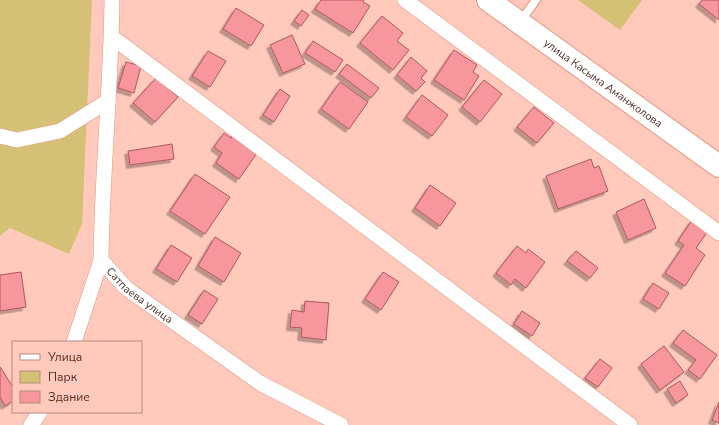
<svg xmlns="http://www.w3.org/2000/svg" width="719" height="425" font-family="'Nunito Sans',sans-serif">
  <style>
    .green { fill: #d4c176 }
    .building { fill: #f8969d; stroke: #aa5860; filter: url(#shadow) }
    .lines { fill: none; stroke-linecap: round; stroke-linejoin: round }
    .service-casing { stroke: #e7937d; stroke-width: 10 }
    .minor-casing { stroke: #e7937d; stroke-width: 16 }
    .primary-casing { stroke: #e7937d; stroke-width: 24 }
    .service { stroke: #fff; stroke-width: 8 }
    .minor { stroke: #fff; stroke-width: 15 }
    .primary { stroke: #fff; stroke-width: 22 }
    .labels { text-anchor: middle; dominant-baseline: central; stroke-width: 3.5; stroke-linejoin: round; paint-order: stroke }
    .street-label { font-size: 11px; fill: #512e26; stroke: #ffc9bb }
  </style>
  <defs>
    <filter id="shadow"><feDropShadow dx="-3.5" dy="3.5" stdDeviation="0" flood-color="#0004"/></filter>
  </defs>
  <rect width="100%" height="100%" fill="#ffc9bb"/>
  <g class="green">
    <polygon points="0,0 92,0 82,224 69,254 10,228 0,236"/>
    <polygon points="578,0 642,0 620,30"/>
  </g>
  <g class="building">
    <polygon points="321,0 364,0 363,2 370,6 353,33 315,9"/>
    <polygon points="702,0 719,0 719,20 699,4"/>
    <polygon points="236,8 264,25 251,46 223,29"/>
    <polygon points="302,10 309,15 301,26 294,21"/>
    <polygon points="382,16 403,33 397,41 409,50 393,70 360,43"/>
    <polygon points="292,35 305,64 283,73 270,45"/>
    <polygon points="313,41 343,60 335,72 305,53"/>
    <polygon points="454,50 477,65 473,72 479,76 464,100 434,80"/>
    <polygon points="208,51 226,61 210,87 192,76"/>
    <polygon points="411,57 427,71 421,78 425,82 416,91 397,75"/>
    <polygon points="126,62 141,66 134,93 118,88"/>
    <polygon points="347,64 379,88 371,98 339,74"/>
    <polygon points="156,78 178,97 155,122 133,103"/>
    <polygon points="484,80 502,94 480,122 462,107"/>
    <polygon points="340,82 368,102 349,129 321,109"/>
    <polygon points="280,89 290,96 274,122 263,115"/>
    <polygon points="422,95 448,115 432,136 406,117"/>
    <polygon points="534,107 554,123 537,143 517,127"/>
    <polygon points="224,133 231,138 234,133 259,150 239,179 216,163 222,153 214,147"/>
    <polygon points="172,144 174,159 130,165 128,151"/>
    <polygon points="591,159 594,168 599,166 608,191 558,209 546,176"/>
    <polygon points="195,174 230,197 205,234 170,211"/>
    <polygon points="430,185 456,203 440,226 415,208"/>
    <polygon points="644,199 656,228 628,240 616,212"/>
    <polygon points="692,220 708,231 696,248 705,255 685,286 665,273 684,245 678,241"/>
    <polygon points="215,237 241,253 224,282 198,266"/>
    <polygon points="171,245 192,258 177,282 156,269"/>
    <polygon points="517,246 526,253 528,249 545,262 526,288 515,279 511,285 496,273"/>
    <polygon points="576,251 598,268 590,278 567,261"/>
    <polygon points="21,272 26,307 0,311 0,275"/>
    <polygon points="383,272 399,282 381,310 365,299"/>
    <polygon points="653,283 669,293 659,309 643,299"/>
    <polygon points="204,290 218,299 202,324 188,315"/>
    <polygon points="305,301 329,303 326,340 301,337 302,328 290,327 292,310 304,312"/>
    <polygon points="522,311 540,323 532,336 514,324"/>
    <polygon points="683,330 717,355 700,379 688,370 696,360 673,343"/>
    <polygon points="664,346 684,372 660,390 641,364"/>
    <polygon points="600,359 612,368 598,387 585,378"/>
    <polygon points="0,367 13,387 13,401 5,406 0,397"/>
    <polygon points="680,381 688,395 676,403 667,389"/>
    <polygon points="719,402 719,423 712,420"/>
  </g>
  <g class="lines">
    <defs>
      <polyline id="service" points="520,22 536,0"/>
      <g id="minor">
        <path id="s1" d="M112 0C111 87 102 173 101 260L126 288 260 383 341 425"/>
        <polyline points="405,0 719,233"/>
        <polyline points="112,37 630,425"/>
        <polyline points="0,136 17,140 60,131 108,101"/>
        <polyline points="74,342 101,260"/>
        <polyline points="31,425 40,412"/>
      </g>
      <g id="primary">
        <path id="s2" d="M488 0 719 166"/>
      </g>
    </defs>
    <use href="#service" class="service-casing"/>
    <use href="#minor" class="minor-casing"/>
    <use href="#primary" class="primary-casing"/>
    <use href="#service" class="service"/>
    <use href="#minor" class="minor"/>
    <use href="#primary" class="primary"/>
  </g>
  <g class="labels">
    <g class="street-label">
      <text stroke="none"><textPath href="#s2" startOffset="142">улица Касыма Аманжолова</textPath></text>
      <text stroke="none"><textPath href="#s1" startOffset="313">Сатпаева улица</textPath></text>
    </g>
  </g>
  <rect x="12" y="341" width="130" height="72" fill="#ffc9bb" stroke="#b98b7f"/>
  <rect x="20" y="354" width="20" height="6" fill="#ffffff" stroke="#b98b7f"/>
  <text x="48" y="361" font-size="12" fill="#512e26">Улица</text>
  <rect x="20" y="371" width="20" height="12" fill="#d4c176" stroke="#b98b7f"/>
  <text x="48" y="381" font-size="12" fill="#512e26">Парк</text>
  <rect x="20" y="391" width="20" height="12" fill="#f8969d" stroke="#b98b7f"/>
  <text x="48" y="401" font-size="12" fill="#512e26">Здание</text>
</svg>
